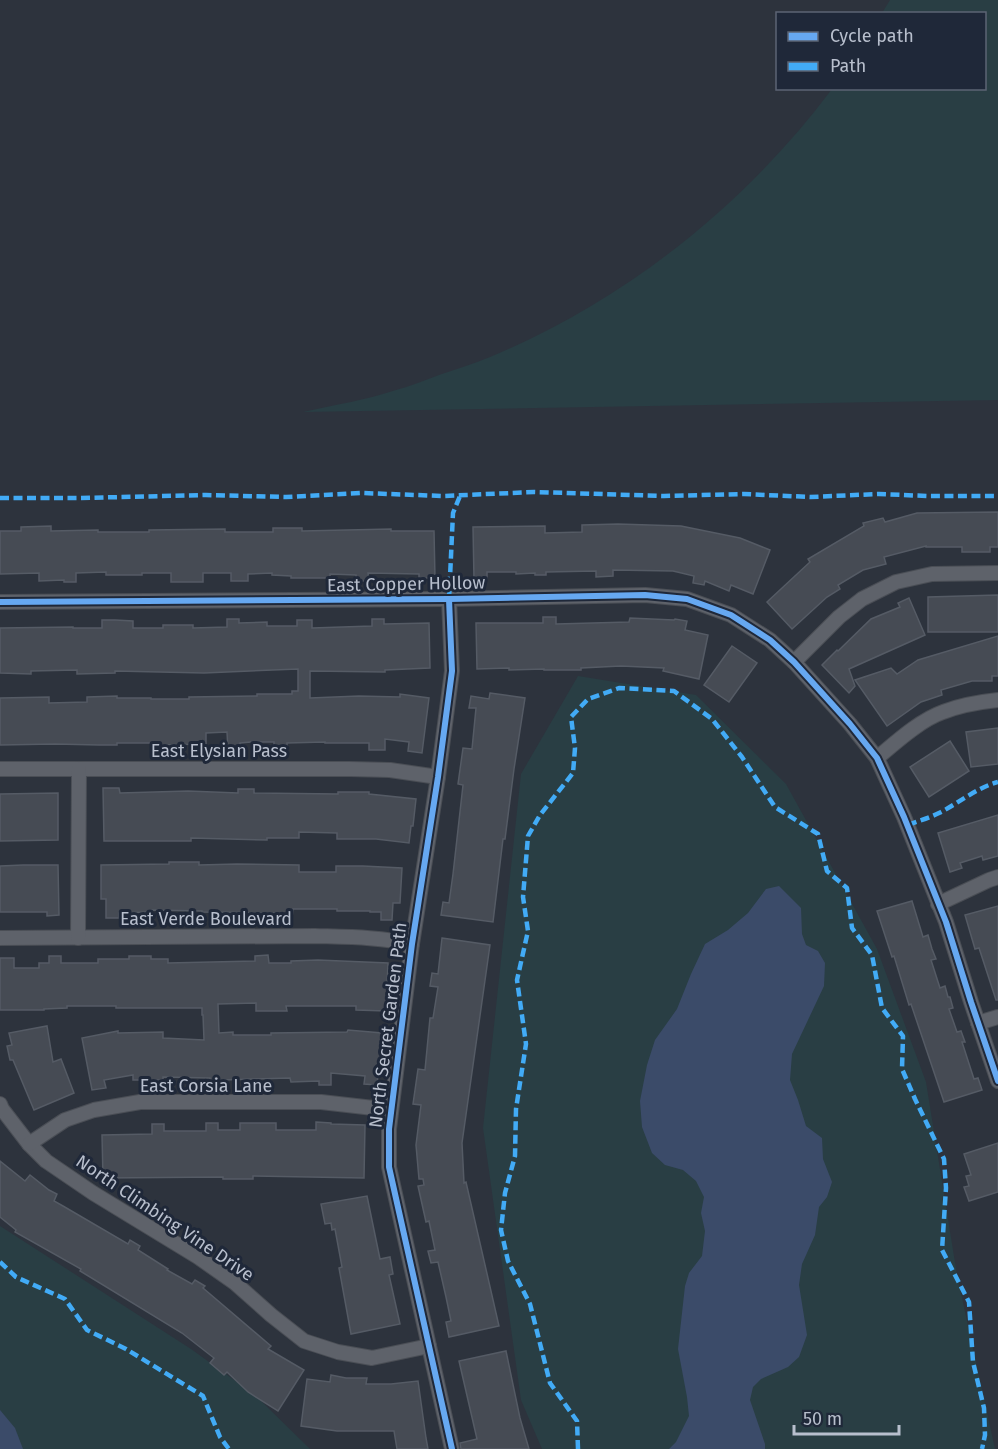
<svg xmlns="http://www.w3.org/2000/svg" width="998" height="1449" font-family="'Fira Sans',sans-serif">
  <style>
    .green { fill: #293e44 }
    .water { fill: #3b4b69 }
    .building { fill: #464b54; stroke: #555b65; stroke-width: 1.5 }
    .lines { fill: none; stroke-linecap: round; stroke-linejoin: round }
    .street-casing { stroke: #4a4e55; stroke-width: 16 }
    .street { stroke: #5e626a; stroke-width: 14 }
    .quiet { stroke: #42abf6; stroke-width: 4.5; stroke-dasharray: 9 4.5; stroke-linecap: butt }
    .cycleway-casing { stroke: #1f2839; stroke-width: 10 }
    .cycleway { stroke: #66a8f1; stroke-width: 6 }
    .labels { text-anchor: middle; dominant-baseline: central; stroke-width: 6; stroke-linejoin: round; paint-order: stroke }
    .street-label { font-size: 18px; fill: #b8bfcd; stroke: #1f2839 }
  </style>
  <rect width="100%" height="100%" fill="#2d333d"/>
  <g class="green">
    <path d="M890 0H998V400L303 412C334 405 366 400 396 390 411 386 425 380 439 375 456 369 473 364 490 357 625 301 745 205 832 89L984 88V14L882 13Z"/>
    <polygon points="578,676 696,695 786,784 877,949 926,1082 957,1275 995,1449 542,1449 521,1400 483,1128 521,774"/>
    <polygon points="0,1226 191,1349 255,1395 310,1449 0,1449"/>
  </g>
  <g class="water">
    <polygon points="779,886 801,908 802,934 806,945 818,951 825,963 824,986 792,1054 790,1080 798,1100 806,1126 822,1138 823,1159 832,1182 827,1197 819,1207 815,1235 802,1264 799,1285 807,1335 799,1357 788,1367 761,1379 753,1387 750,1400 765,1444 765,1449 669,1449 676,1442 689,1416 687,1397 678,1349 685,1286 689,1273 702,1256 705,1231 701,1213 704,1197 696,1181 683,1170 665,1165 652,1153 642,1127 640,1101 647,1065 655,1040 677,1009 691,974 705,944 728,930 748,913 766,889"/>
    <polygon points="0,1410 15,1428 23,1449 0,1449"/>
  </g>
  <g class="building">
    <polygon points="998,512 998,547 990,547 990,552 962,552 962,547 926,547 926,546 884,557 886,564 863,570 838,585 840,589 827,597 792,629 767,602 810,562 808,559 864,526 863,523 883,518 885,522 917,513"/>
    <polygon points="618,524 681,526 740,538 770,550 753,594 731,585 729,591 705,581 704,585 693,583 694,576 673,571 613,570 613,576 596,577 596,571 546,572 546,575 535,575 535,573 516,574 516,572 487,572 487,579 474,580 473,527 545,526 545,533 582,532 582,525"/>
    <polygon points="51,526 51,531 98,530 98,532 149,532 149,530 225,529 225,532 273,532 273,528 302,528 302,531 391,529 391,531 434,531 435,578 419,578 419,574 368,573 369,581 356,581 356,575 330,574 330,578 291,578 291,576 272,575 272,573 248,574 248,581 231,581 231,573 203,573 203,582 171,582 171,573 142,573 142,575 106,575 106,572 76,573 76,582 64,582 64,580 39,581 39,573 0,574 0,531 21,531 21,527"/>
    <polygon points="998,595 998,632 928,632 928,597"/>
    <polygon points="909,598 925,635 849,669 855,686 849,693 822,665 837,650 838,651 871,619 900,607 898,603"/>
    <polygon points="543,617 556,617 556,624 629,622 630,618 674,620 675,619 687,621 685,630 708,635 699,679 663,671 664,668 621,666 581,668 581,670 544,670 544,669 509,670 509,668 477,669 476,623 543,623"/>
    <polygon points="227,619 239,619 239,623 267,622 267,626 297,626 297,620 312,620 312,628 372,626 372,619 384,619 384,624 429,623 430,668 385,670 385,672 310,671 310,698 359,696 400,697 400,694 429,698 422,753 408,751 409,742 385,739 385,750 369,750 369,743 325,743 325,742 287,743 287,749 274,749 274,742 251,742 240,743 240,750 228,750 227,732 206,733 206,744 157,745 157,743 117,743 117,745 99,745 55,744 0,745 0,698 49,697 49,703 87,702 87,697 117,696 117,698 151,698 151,699 189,699 189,697 257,696 257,694 292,694 292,691 298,691 298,669 204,673 115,671 115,673 77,674 77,670 31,671 31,674 0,673 0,628 73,627 73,628 102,628 102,620 115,620 133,621 133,628 163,628 163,625 193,625 193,628 227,627"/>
    <polygon points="998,636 998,676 992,676 992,681 972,681 941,690 942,695 921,702 887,726 855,680 891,668 897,674 918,660"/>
    <polygon points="732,646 757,663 729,702 704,685"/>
    <polygon points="490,693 525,698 514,769 505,839 503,839 493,922 441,915 443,902 449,903 453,874 463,785 458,784 463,748 472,749 476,708 469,708 471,696 489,699"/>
    <polygon points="998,728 998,764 971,767 966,732"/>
    <polygon points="950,741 969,771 929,797 910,767"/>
    <polygon points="103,788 119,788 120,793 188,791 238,793 238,789 254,789 254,793 338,794 338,792 369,792 369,794 416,799 413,826 411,826 409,843 376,839 337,839 337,833 299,832 299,838 267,838 267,840 191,838 191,841 104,841"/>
    <polygon points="58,793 58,840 0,841 0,794"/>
    <polygon points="998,815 998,856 983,860 982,856 960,863 962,868 950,872 938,833"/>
    <polygon points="169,862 199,862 199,865 237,864 299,865 299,872 336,872 336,866 363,866 402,868 400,903 393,903 392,920 381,920 381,912 370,912 370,911 337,911 337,909 293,909 292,918 281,918 281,913 202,912 202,911 151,910 151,912 119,913 119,918 106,918 106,899 101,899 101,865 169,864"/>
    <polygon points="23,865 58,865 59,915 47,916 47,912 0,912 0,866"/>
    <polygon points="912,901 923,937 928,935 932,949 936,959 931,960 940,988 945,986 948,997 950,997 953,1008 949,1009 957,1032 961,1031 965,1042 962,1042 974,1079 978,1078 982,1090 944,1102 911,1004 909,1005 894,956 892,957 877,911"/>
    <polygon points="998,906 998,1000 996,1000 979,948 975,949 965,915"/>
    <polygon points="442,938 490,945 462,1143 464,1183 466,1182 499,1326 449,1337 446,1322 451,1321 446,1297 438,1262 431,1263 428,1251 435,1250 429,1221 426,1222 418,1186 424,1185 423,1179 419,1179 416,1145 421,1105 413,1104 418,1069 425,1070 430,1018 433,1018 438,987 430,986 432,973 438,974"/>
    <polygon points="268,955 269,963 291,963 291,961 318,960 388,963 386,1011 356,1010 356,1006 286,1006 287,1011 256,1011 256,1003 218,1004 219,1033 233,1032 233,1035 271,1035 271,1033 347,1032 348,1030 382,1033 377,1085 364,1084 365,1076 331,1073 331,1085 319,1085 319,1081 291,1082 290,1078 221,1080 221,1086 210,1086 210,1078 163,1077 163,1080 133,1080 133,1075 104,1080 106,1088 92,1090 82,1038 118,1031 118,1033 163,1032 163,1038 204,1040 203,1015 202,1015 202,1008 116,1008 116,1006 67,1006 67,1008 44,1009 44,1010 0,1010 0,958 14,958 14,968 39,968 39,963 49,963 49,956 61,956 61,963 98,963 98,959 129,959 129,956 151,956 151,959 168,959 168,963 255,961 255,956"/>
    <polygon points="47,1026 53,1062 61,1059 74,1093 34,1110 13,1060 10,1060 7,1046 12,1045 9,1033"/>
    <polygon points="316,1122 331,1123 331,1124 365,1125 364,1178 253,1176 253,1179 223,1179 223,1177 103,1178 102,1135 152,1134 152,1124 164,1124 164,1131 206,1131 206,1123 218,1123 218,1130 240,1130 240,1123 276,1123 276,1130 316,1130"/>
    <polygon points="998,1143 998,1192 969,1201 964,1187 969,1186 966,1176 971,1175 964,1154"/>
    <polygon points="0,1161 25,1181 30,1175 49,1190 57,1194 54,1201 63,1206 128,1244 130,1240 140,1246 138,1250 168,1269 167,1270 192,1284 195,1280 205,1286 203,1288 271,1346 268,1349 304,1370 278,1411 248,1392 227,1372 224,1375 210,1363 214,1358 182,1333 80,1271 81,1269 15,1232 16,1230 0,1217"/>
    <polygon points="367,1196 380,1259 390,1257 393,1274 389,1275 400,1324 351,1334 339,1268 342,1267 335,1229 332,1230 331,1223 325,1224 321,1204"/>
    <polygon points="506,1351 520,1418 529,1449 461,1449 460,1443 477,1439 459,1361"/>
    <polygon points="331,1375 346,1378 367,1378 366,1384 391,1384 418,1381 426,1438 428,1449 397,1449 394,1431 337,1431 301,1426 307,1379 330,1382"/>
  </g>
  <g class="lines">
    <defs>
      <g id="street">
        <polyline points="449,599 452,671 438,777 412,944 389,1129 389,1167 452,1449"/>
        <polyline points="0,602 449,599 645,595 687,599 731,615 770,640 794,662 850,724 877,758 904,817 946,922 971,1002 998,1081"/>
        <polyline points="794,662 839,617 862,599 896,582 932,574 998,573"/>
        <path d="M877 758C895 743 920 720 943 712 961 705 979 702 998 700"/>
        <polyline points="0,769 350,769 390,770 438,777"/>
        <polyline points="938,904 989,880 998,877"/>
        <path d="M0 938 315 936C348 937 380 937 412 944"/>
        <polyline points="78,938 79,769"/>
        <polyline points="978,1023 998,1017"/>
        <polyline points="0,1104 2,1109 29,1144 46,1161 93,1193 198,1257 235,1283 271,1315 304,1341 338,1352 372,1358 429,1346"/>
        <polyline points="29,1144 65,1120 94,1110 140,1102 321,1102 391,1110"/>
      </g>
    </defs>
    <use href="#street" class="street-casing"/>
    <use href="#street" class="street"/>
    <g class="quiet">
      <polyline points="0,498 81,498 206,495 286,497 361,493 443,496 534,492 664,496 744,494 810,497 879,494 927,496 998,496"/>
      <polyline points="449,599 453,513 460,496"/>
      <path d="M908 825C918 821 929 818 939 813 959 803 976 788 998 782"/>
      <polyline points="0,1262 16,1277 65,1299 87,1330 126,1349 203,1396 220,1437 229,1449"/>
      <polyline points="578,1449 577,1421 550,1383 530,1304 508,1261 501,1230 505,1193 515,1156 516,1109 526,1044 517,980 528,931 523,897 528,836 540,815 573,773 575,748 571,717 588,699 619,688 674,691 712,719 742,757 775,807 818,834 827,871 847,888 852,928 872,955 882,1008 903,1036 902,1069 915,1099 944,1159 946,1188 942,1250 969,1302 973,1362 984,1408 985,1435 982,1449"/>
    </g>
    <defs>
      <g id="cycleway">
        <polyline points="449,599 452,671 438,777 412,944 389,1129 389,1167 452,1449"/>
        <polyline points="0,602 449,599 645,595 687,599 731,615 770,640 794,662 850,724 877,758 904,817 946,922 971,1002 998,1081"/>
      </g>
    </defs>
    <use href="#cycleway" class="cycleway-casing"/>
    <use href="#cycleway" class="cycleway"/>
  </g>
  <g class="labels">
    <g class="street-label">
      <text transform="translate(406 584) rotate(-1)">East Copper Hollow</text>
      <text x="219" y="751">East Elysian Pass</text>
      <text x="206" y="919">East Verde Boulevard</text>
      <text transform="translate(388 1025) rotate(-83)">North Secret Garden Path</text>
      <text x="206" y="1086">East Corsia Lane</text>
      <text transform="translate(165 1218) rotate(34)">North Climbing Vine Drive</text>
    </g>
  </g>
  <rect x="776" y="12" width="210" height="78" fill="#1f2839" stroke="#5c6474" stroke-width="1.5"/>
  <rect x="788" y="32" width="30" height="9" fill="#66a8f1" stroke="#5c6474" stroke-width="1.5"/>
  <text x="830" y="42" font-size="18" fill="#b8bfcd">Cycle path</text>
  <rect x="788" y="62" width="30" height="9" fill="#42abf6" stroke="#5c6474" stroke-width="1.5"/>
  <text x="830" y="72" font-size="18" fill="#b8bfcd">Path</text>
  <path d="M794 1425v9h105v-9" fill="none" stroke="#b8bfcd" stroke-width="3"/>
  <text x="803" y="1425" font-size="18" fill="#b8bfcd" stroke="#1f2839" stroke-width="4.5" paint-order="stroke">50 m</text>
</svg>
